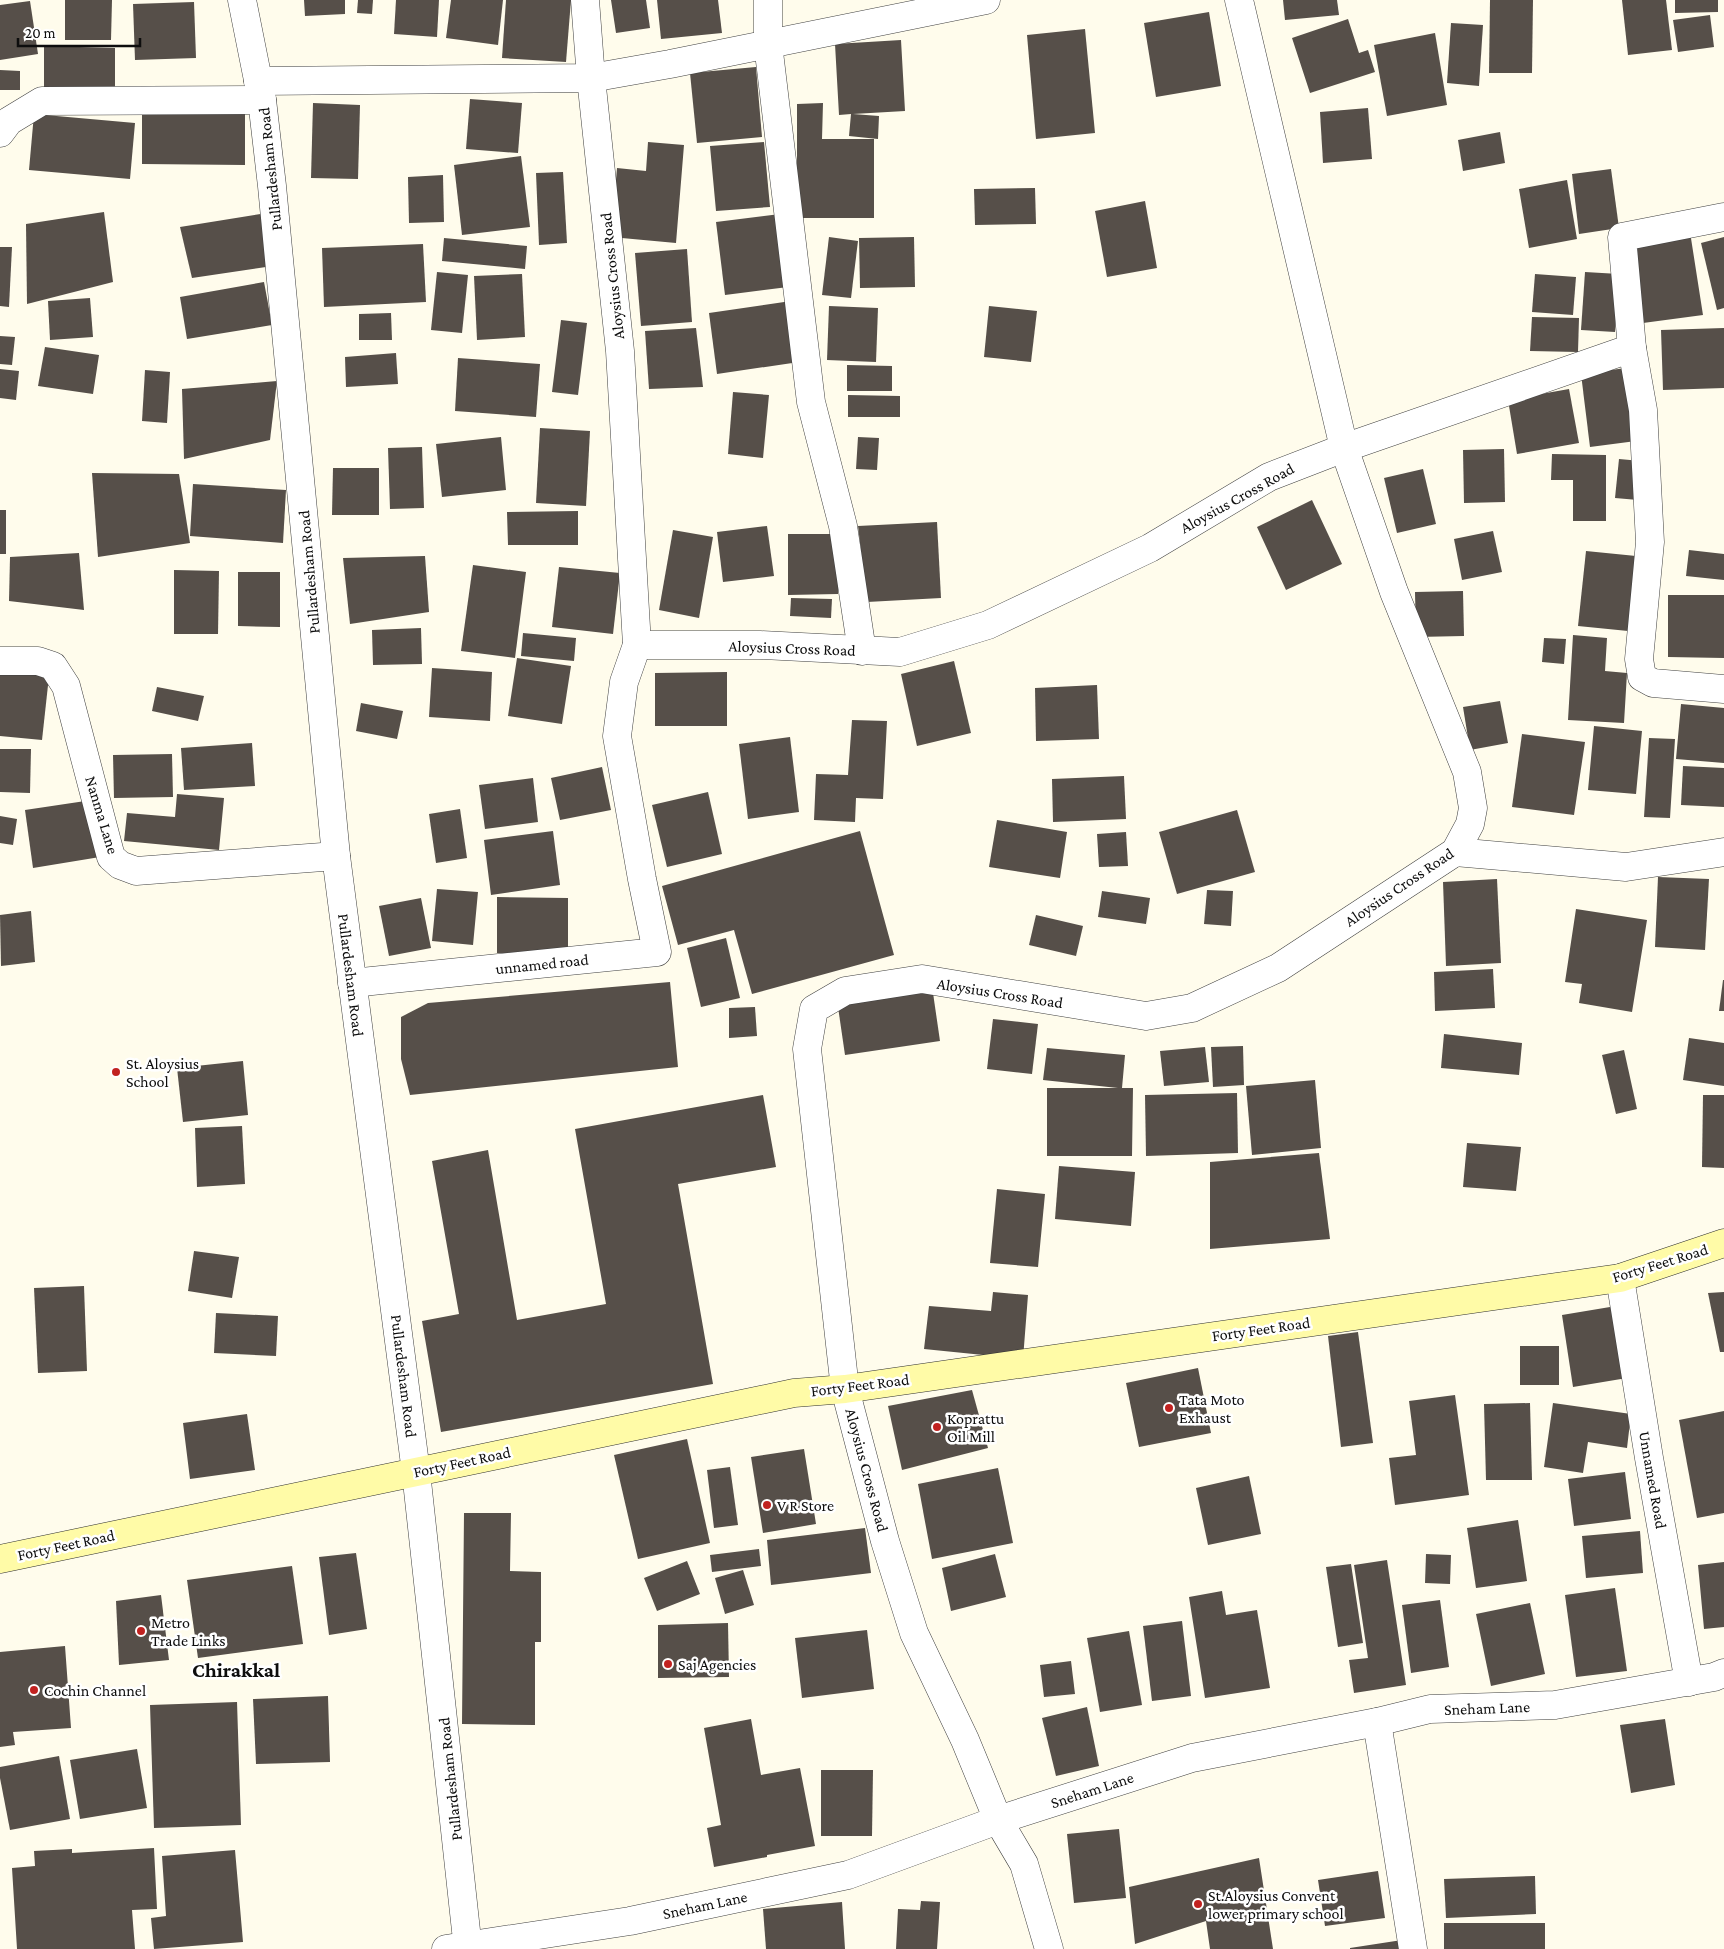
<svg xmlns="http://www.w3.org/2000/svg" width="1724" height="1949" font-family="'Crimson Pro',serif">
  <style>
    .building { fill: #564f49 }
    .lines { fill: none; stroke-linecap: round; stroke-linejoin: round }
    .minor-casing { stroke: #404040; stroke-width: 29 }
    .secondary-casing { stroke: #2f2f2f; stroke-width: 29 }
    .minor { stroke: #fff; stroke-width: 28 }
    .secondary { stroke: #fffba7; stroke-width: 28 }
    .poi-dot { fill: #c12220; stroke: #fff; stroke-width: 2 }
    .labels { text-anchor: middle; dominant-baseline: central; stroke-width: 5; stroke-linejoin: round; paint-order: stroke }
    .street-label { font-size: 16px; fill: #0d0d0d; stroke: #fff }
    .poi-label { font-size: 16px; fill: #0d0d0d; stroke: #fff; text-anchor: start }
    .district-label { font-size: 21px; font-weight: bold; fill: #0d0d0d; stroke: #fff }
  </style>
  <rect width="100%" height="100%" fill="#fffcec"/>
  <g class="building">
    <polygon points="65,0 112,0 111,40 65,40"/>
    <polygon points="304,0 345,0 345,14 305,16"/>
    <polygon points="358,0 373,0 372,14 357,13"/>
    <polygon points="396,0 439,0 437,37 394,34"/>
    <polygon points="451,0 503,0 498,45 446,38"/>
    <polygon points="506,0 571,0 566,62 502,58"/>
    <polygon points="611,0 646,0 650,28 616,33"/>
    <polygon points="657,0 718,0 722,33 661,39"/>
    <polygon points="1283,0 1337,0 1339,15 1285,20"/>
    <polygon points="1490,0 1533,0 1532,73 1489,73"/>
    <polygon points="1622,0 1666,0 1672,50 1628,55"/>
    <polygon points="1675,0 1718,0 1718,12 1675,13"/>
    <polygon points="30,1 38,54 0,60 0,5"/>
    <polygon points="194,2 196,58 135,60 133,4"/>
    <polygon points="1209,12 1221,86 1156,97 1144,23"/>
    <polygon points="1710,15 1714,47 1678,52 1673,20"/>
    <polygon points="1348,19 1359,53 1368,50 1375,72 1310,93 1292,38"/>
    <polygon points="1451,23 1483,25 1479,86 1447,83"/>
    <polygon points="1085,29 1095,133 1036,139 1027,35"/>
    <polygon points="1435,33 1447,105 1387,116 1374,45"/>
    <polygon points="901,40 905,111 853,114 879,116 878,139 849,136 851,114 839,115 835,44"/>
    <polygon points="44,46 115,48 115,93 44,92"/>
    <polygon points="756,67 762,137 697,143 690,73"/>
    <polygon points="0,70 20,71 20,90 0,90"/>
    <polygon points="470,99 522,103 518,153 466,149"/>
    <polygon points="313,103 360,105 358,179 311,178"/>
    <polygon points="823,103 822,139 874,139 874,218 797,218 797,104"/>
    <polygon points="1368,108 1372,159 1323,163 1320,112"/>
    <polygon points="142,113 245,114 245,165 142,164"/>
    <polygon points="34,114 135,123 130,179 29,170"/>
    <polygon points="1500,132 1505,163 1463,171 1458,140"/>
    <polygon points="648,142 684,145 676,243 611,237 617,168 646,171"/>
    <polygon points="764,142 770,207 716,211 710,146"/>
    <polygon points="521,156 530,227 462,235 454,165"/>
    <polygon points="1611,169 1619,228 1579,234 1572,174"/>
    <polygon points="563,172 567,243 539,245 536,173"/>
    <polygon points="443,175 444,222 409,223 408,177"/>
    <polygon points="1567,180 1577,239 1529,248 1519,189"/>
    <polygon points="1035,188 1036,224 975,225 974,189"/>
    <polygon points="1145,201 1157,268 1107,277 1095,211"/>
    <polygon points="104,212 113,282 27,304 26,224"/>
    <polygon points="267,213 266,267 192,278 180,227"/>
    <polygon points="780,214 788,287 725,295 716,222"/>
    <polygon points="1690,232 1703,315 1643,323 1631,242"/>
    <polygon points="829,237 858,241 851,298 822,295"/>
    <polygon points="914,237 915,287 860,288 859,238"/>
    <polygon points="1724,237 1724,308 1717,310 1701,243"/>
    <polygon points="444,238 527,246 525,269 442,261"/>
    <polygon points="423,244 426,302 324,307 322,248"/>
    <polygon points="0,247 12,247 9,307 0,306"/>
    <polygon points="687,249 692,322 641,326 635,253"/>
    <polygon points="437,272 468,275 462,333 431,330"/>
    <polygon points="1585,272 1619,274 1615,332 1581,330"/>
    <polygon points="522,274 525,337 477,340 474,276"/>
    <polygon points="1535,274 1576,277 1573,315 1532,312"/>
    <polygon points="264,282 272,325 187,339 180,297"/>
    <polygon points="90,298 93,337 50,340 48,301"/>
    <polygon points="791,301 799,362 717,374 709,313"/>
    <polygon points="829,306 878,308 876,362 827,360"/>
    <polygon points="989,306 1037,311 1031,362 984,357"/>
    <polygon points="391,313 392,340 359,340 359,314"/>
    <polygon points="1532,317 1579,318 1578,352 1530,351"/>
    <polygon points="561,320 587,323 578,395 552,392"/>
    <polygon points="696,328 703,387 649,389 645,331"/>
    <polygon points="1724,328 1724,388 1663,390 1661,330"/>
    <polygon points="0,336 15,337 12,365 0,364"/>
    <polygon points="45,347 99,355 93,394 38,386"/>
    <polygon points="396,353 398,384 346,387 345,357"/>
    <polygon points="458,358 540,364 536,417 455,411"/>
    <polygon points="847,365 892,366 892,391 847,391"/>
    <polygon points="1626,368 1636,441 1590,447 1581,374"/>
    <polygon points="0,369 19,371 16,400 0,398"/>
    <polygon points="145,370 170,372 167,423 142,421"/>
    <polygon points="277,381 270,440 184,459 182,389"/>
    <polygon points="1569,389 1579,443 1517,454 1508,400"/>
    <polygon points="733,392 769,395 763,458 728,454"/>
    <polygon points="848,395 900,396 900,417 848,417"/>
    <polygon points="540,428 590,431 586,506 536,503"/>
    <polygon points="501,437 506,490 442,497 436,444"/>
    <polygon points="858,437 879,438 877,470 856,469"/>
    <polygon points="422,447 424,508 390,509 388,448"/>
    <polygon points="1504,449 1505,502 1464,503 1463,450"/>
    <polygon points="1552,454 1606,455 1606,521 1573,521 1573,480 1551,480"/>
    <polygon points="1619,459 1641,461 1638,500 1615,498"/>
    <polygon points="333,468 379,468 379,515 332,515"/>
    <polygon points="1423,469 1436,524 1397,533 1384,478"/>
    <polygon points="92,473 179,474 190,543 98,557"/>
    <polygon points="193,484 286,490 283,543 190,536"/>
    <polygon points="1312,500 1342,564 1286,590 1257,527"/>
    <rect x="0" y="510" width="6" height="44"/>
    <polygon points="578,511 578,545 508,545 507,512"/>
    <polygon points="937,522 941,598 867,602 858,526"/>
    <polygon points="767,526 774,576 723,582 717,532"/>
    <polygon points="673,530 713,537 699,618 659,610"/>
    <polygon points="1493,531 1502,572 1462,580 1454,539"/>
    <polygon points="788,534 838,534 838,594 788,595"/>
    <polygon points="1689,550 1724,554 1724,580 1686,576"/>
    <polygon points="1586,551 1636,556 1628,631 1578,626"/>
    <polygon points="79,553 84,610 9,601 10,557"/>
    <polygon points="425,556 429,612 350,624 343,558"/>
    <polygon points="473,565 526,572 515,658 461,651"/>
    <polygon points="559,567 620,573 613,634 552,627"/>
    <polygon points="174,570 219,571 218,634 174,634"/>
    <polygon points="238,572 280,572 280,627 238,626"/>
    <polygon points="1463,591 1464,636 1416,637 1415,592"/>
    <polygon points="1668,595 1724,595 1724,658 1668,657"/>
    <polygon points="791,598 832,599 831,618 790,616"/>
    <polygon points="421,628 422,664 373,665 372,630"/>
    <polygon points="523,633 576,638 574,661 521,656"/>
    <polygon points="1573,635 1607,638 1605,671 1627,673 1624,723 1568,720"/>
    <polygon points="1544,638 1566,639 1564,664 1542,662"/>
    <polygon points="517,658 571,666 562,724 508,716"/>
    <polygon points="954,661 971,733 917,746 901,674"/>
    <polygon points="432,668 492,672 490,721 429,717"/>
    <polygon points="0,671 49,676 42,740 0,736"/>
    <polygon points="727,672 727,726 655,726 655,673"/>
    <polygon points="1097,685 1099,739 1036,741 1035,688"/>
    <polygon points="157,687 204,696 198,721 152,711"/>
    <polygon points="1500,701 1508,743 1470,750 1463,707"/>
    <polygon points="361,703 403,711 397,739 356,731"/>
    <polygon points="1681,704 1724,708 1724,763 1676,759"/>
    <polygon points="852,720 887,721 883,799 856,798 855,822 814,820 816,774 848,775"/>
    <polygon points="1594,726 1642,731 1636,794 1588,790"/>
    <polygon points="1522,734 1585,742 1574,815 1512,807"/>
    <polygon points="790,737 799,812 748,819 739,744"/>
    <polygon points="1649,738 1675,739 1670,818 1644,817"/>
    <polygon points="252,743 255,786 184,790 181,748"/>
    <polygon points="0,749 31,749 30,793 0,792"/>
    <polygon points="172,754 173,797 114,798 113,755"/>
    <polygon points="1683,766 1724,768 1724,807 1681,805"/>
    <polygon points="602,767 611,810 560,820 551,778"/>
    <polygon points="1124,776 1126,819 1053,822 1052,779"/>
    <polygon points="533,778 538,822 485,829 479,785"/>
    <polygon points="708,792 722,854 667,867 652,805"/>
    <polygon points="177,794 224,798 219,850 124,841 127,813 175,817"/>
    <polygon points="92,800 100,857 33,868 25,810"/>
    <polygon points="460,809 467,858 436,863 429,814"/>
    <polygon points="1237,810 1255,872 1177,894 1159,832"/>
    <polygon points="0,816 17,819 13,845 0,843"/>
    <polygon points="997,820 1067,832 1060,878 989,867"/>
    <polygon points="553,831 560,885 491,895 484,840"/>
    <polygon points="860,831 894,955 752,994 734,930 678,945 662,886"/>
    <polygon points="1126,832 1128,866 1099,867 1097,834"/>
    <polygon points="1658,877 1709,879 1705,950 1655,947"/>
    <polygon points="1497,879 1501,963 1446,966 1443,882"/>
    <polygon points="437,889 478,892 473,945 432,941"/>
    <polygon points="1207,890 1233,891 1231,926 1204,924"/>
    <polygon points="1102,891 1150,898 1146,924 1098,917"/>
    <polygon points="497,897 568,898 568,953 497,953"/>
    <polygon points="421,898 431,948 389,956 379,906"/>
    <polygon points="1576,909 1647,920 1632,1012 1579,1003 1582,984 1565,982"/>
    <polygon points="31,911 35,962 1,966 0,915"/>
    <polygon points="1036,915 1083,926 1076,956 1029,945"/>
    <polygon points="726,938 740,998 701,1007 687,948"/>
    <polygon points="1493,969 1495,1008 1435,1011 1434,972"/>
    <polygon points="1723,980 1724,980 1724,1011 1719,1011"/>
    <polygon points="670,982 678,1067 410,1095 401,1059 401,1017 428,1003"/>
    <polygon points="932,986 940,1041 845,1055 837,1000"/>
    <polygon points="755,1007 757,1036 729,1038 729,1008"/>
    <polygon points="993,1019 1038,1024 1032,1074 987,1069"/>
    <polygon points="1444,1034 1522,1043 1519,1075 1441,1068"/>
    <polygon points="1689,1038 1724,1043 1724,1086 1683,1080"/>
    <polygon points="1243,1046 1244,1085 1213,1087 1211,1047"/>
    <polygon points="1205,1047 1209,1082 1164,1086 1160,1051"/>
    <polygon points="1047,1048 1125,1055 1122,1088 1133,1088 1132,1156 1047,1156 1047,1088 1118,1088 1043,1080"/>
    <polygon points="1624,1050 1637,1109 1616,1114 1602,1055"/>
    <polygon points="243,1061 248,1115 183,1122 177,1068"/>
    <polygon points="1315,1080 1321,1148 1252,1155 1246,1086"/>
    <polygon points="1237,1093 1238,1153 1146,1156 1145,1095"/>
    <polygon points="763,1095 776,1167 678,1184 713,1384 441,1432 422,1321 459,1314 432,1161 488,1150 517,1320 606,1304 575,1129"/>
    <polygon points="1703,1095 1724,1095 1724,1168 1702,1167"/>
    <polygon points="242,1126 245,1184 197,1187 195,1128"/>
    <polygon points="1467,1143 1521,1147 1516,1191 1463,1187"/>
    <polygon points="1319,1153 1330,1239 1210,1249 1210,1162"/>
    <polygon points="1059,1166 1135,1172 1131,1226 1055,1219"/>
    <polygon points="997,1189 1045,1194 1038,1267 990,1263"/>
    <polygon points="194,1251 239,1257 232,1298 188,1291"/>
    <polygon points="84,1286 87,1371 38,1373 34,1288"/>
    <polygon points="993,1292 1028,1295 1023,1359 924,1349 929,1306 991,1311"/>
    <polygon points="1724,1292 1724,1352 1720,1352 1708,1293"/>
    <polygon points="1616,1306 1627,1378 1573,1387 1562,1315"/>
    <polygon points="216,1313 278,1316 276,1356 214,1353"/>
    <polygon points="1358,1332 1373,1443 1341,1447 1328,1336"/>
    <rect x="1520" y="1346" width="39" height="39"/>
    <polygon points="1198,1368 1211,1433 1139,1447 1126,1383"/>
    <polygon points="972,1390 988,1448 902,1470 888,1406"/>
    <polygon points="1455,1395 1469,1495 1395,1505 1389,1458 1416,1455 1409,1401"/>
    <polygon points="1530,1403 1532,1480 1486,1480 1484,1404"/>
    <polygon points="1553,1403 1631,1414 1627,1448 1588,1442 1583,1473 1544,1467"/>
    <polygon points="1724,1411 1724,1513 1697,1518 1679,1420"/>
    <polygon points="247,1414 255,1470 190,1479 183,1423"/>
    <polygon points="687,1439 710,1543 638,1559 614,1455"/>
    <polygon points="804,1449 816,1524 763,1533 751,1457"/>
    <polygon points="730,1467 738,1525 714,1528 707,1470"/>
    <polygon points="998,1468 1013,1543 932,1559 918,1484"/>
    <polygon points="1625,1472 1631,1519 1574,1526 1568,1479"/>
    <polygon points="1249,1476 1261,1534 1208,1545 1196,1488"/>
    <polygon points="464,1513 511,1513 510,1571 541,1572 541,1642 535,1642 535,1725 462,1724"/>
    <polygon points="1518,1520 1527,1581 1476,1588 1467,1528"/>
    <polygon points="865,1528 871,1573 771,1585 767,1540"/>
    <polygon points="1640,1531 1643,1573 1586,1578 1582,1536"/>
    <polygon points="759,1549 761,1566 712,1572 710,1555"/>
    <polygon points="356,1553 367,1629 329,1635 319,1557"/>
    <polygon points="995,1554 1006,1597 951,1611 942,1568"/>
    <polygon points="1426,1554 1451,1555 1450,1584 1425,1583"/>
    <polygon points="1387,1560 1406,1685 1354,1693 1349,1660 1368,1658 1354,1565"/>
    <polygon points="687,1561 700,1594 657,1611 644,1578"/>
    <polygon points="1724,1562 1724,1627 1704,1629 1698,1565"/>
    <polygon points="1351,1564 1363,1643 1338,1647 1326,1567"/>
    <polygon points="292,1566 303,1644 198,1658 187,1580"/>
    <polygon points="743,1570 754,1605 725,1614 715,1578"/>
    <polygon points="1615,1588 1627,1671 1576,1677 1565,1595"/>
    <polygon points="1222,1591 1226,1615 1257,1610 1270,1688 1205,1698 1189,1597"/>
    <polygon points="161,1595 169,1660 119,1665 116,1601"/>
    <polygon points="1440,1600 1449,1667 1411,1673 1402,1605"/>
    <polygon points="1530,1603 1545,1674 1491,1686 1476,1614"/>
    <polygon points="1182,1621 1191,1696 1152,1701 1143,1626"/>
    <polygon points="728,1623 729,1677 658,1678 658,1625"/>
    <polygon points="867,1630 874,1689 802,1698 795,1638"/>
    <polygon points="1129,1631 1142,1705 1100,1712 1087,1638"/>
    <polygon points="65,1646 71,1728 13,1732 15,1745 0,1747 0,1652"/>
    <polygon points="1071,1661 1075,1694 1044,1697 1040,1665"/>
    <polygon points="328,1696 330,1762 256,1764 253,1699"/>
    <polygon points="237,1702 241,1825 154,1828 150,1705"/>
    <polygon points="1087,1707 1099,1766 1056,1776 1042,1718"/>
    <polygon points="751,1719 761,1775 800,1768 815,1846 767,1855 767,1857 714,1867 707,1828 721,1825 704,1728"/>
    <polygon points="1665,1719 1675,1785 1631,1793 1620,1725"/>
    <polygon points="137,1749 147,1808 80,1819 70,1760"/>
    <polygon points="59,1756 70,1819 10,1830 0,1778 0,1767"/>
    <polygon points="821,1770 873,1770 872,1836 821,1836"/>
    <polygon points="1119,1829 1126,1898 1074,1903 1067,1834"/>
    <polygon points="154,1848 157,1909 132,1910 135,1949 17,1949 12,1868 35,1866 34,1851 72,1849 72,1853"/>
    <polygon points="235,1850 243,1942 154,1949 151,1918 166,1916 162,1856"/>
    <polygon points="1259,1858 1273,1949 1210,1949 1206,1921 1135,1944 1129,1887"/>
    <polygon points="1378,1871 1385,1918 1325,1926 1318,1880"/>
    <polygon points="1535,1876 1536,1914 1446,1918 1444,1879"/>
    <polygon points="921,1901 940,1902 937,1949 896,1949 898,1909 920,1910"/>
    <polygon points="842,1902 845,1949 766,1949 763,1909"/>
    <rect x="1444" y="1923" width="101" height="26"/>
    <polygon points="1402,1940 1403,1949 1350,1949 1350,1948"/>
  </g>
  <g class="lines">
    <defs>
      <g id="minor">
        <polyline points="242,0 262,100 272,186 336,856 416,1472 468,1949"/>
        <polyline points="585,0 591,78 620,351 637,645 760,645 900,652 988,625 1150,548 1269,477 1344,448 1394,592 1467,772 1473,808 1470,824 1455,852 1278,968 1192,1008 1146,1016 922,979 845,991 814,1009 807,1049 845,1389 885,1541 914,1633 965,1740 998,1820 1024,1864 1049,1949"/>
        <polyline points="768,0 768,44 811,402 843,526 862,651"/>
        <polyline points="1239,0 1344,448 1632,348"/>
        <polyline points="258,81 591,78 670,64 986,0"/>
        <polyline points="0,133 9,121 42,101 262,100"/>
        <polyline points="1724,217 1622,237 1632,348 1643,410 1650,542 1639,659 1642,677 1653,683 1724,689"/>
        <polyline points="0,661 38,661 53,666 66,686 111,857 120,865 136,871 336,856"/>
        <polyline points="1455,852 1626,867 1724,852"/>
        <polyline points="352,983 657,952 642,879 617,736 624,682 637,645"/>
        <polyline points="1620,1278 1649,1458 1689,1682"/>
        <polyline points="1377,1722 1413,1949"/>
        <polyline points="446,1949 630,1921 848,1875 998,1820 1192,1758 1377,1722 1430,1709 1555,1705 1714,1677 1724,1673"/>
      </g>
      <polyline id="secondary" points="0,1559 794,1393 845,1389 1620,1278 1724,1243"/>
    </defs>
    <use href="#minor" class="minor-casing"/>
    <use href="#secondary" class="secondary-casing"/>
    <use href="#minor" class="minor"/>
    <use href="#secondary" class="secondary"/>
  </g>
  <g class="poi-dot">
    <circle cx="116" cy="1072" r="5"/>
    <circle cx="1169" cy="1408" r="5"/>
    <circle cx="937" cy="1427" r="5"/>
    <circle cx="767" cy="1505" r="5"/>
    <circle cx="141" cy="1631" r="5"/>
    <circle cx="668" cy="1664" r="5"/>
    <circle cx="34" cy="1690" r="5"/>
    <circle cx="1198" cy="1904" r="5"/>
  </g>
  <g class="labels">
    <g class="street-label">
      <text transform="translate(270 169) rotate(-96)">Pullardesham Road</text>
      <text transform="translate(612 276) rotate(-96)">Aloysius Cross Road</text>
      <text transform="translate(1237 498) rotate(-29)">Aloysius Cross Road</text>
      <text transform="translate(309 572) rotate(-95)">Pullardesham Road</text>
      <text transform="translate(792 648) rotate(2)">Aloysius Cross Road</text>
      <text transform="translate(102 815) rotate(73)">Nanma Lane</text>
      <text transform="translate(1399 887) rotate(-34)">Aloysius Cross Road</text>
      <text transform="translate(542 964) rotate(-6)">unnamed road</text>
      <text transform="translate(351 975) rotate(83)">Pullardesham Road</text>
      <text transform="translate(1000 993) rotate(9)">Aloysius Cross Road</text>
      <text transform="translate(1660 1263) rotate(-17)">Forty Feet Road</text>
      <text transform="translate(1261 1329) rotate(-8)">Forty Feet Road</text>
      <text transform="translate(404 1376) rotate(83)">Pullardesham Road</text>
      <text transform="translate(860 1385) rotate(-7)">Forty Feet Road</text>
      <text transform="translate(462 1462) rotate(-12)">Forty Feet Road</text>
      <text transform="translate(867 1470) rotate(75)">Aloysius Cross Road</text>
      <text transform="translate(1653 1480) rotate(80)">Unnamed Road</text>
      <text transform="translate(66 1545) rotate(-12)">Forty Feet Road</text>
      <text transform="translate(1487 1708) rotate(-2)">Sneham Lane</text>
      <text transform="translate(450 1779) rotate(-96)">Pullardesham Road</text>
      <text transform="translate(1092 1790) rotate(-18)">Sneham Lane</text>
      <text transform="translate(705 1905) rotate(-12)">Sneham Lane</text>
    </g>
    <g class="poi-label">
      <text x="126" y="1063">St. Aloysius<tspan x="126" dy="18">School</tspan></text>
      <text x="1179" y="1399">Tata Moto<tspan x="1179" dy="18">Exhaust</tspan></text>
      <text x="947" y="1418">Koprattu<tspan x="947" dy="18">Oil Mill</tspan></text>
      <text x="777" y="1505">V R Store</text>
      <text x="151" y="1622">Metro<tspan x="151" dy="18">Trade Links</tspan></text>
      <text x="678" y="1664">Saj Agencies</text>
      <text x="44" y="1690">Cochin Channel</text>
      <text x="1208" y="1895">St.Aloysius Convent<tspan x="1208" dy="18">lower primary school</tspan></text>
    </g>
    <g class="district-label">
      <text x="236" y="1670">Chirakkal</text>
    </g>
  </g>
  <path d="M18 38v8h122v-8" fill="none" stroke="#0d0d0d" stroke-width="2.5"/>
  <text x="25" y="38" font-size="15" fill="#0d0d0d" stroke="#ffffff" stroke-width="4" paint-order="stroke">20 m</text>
</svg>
